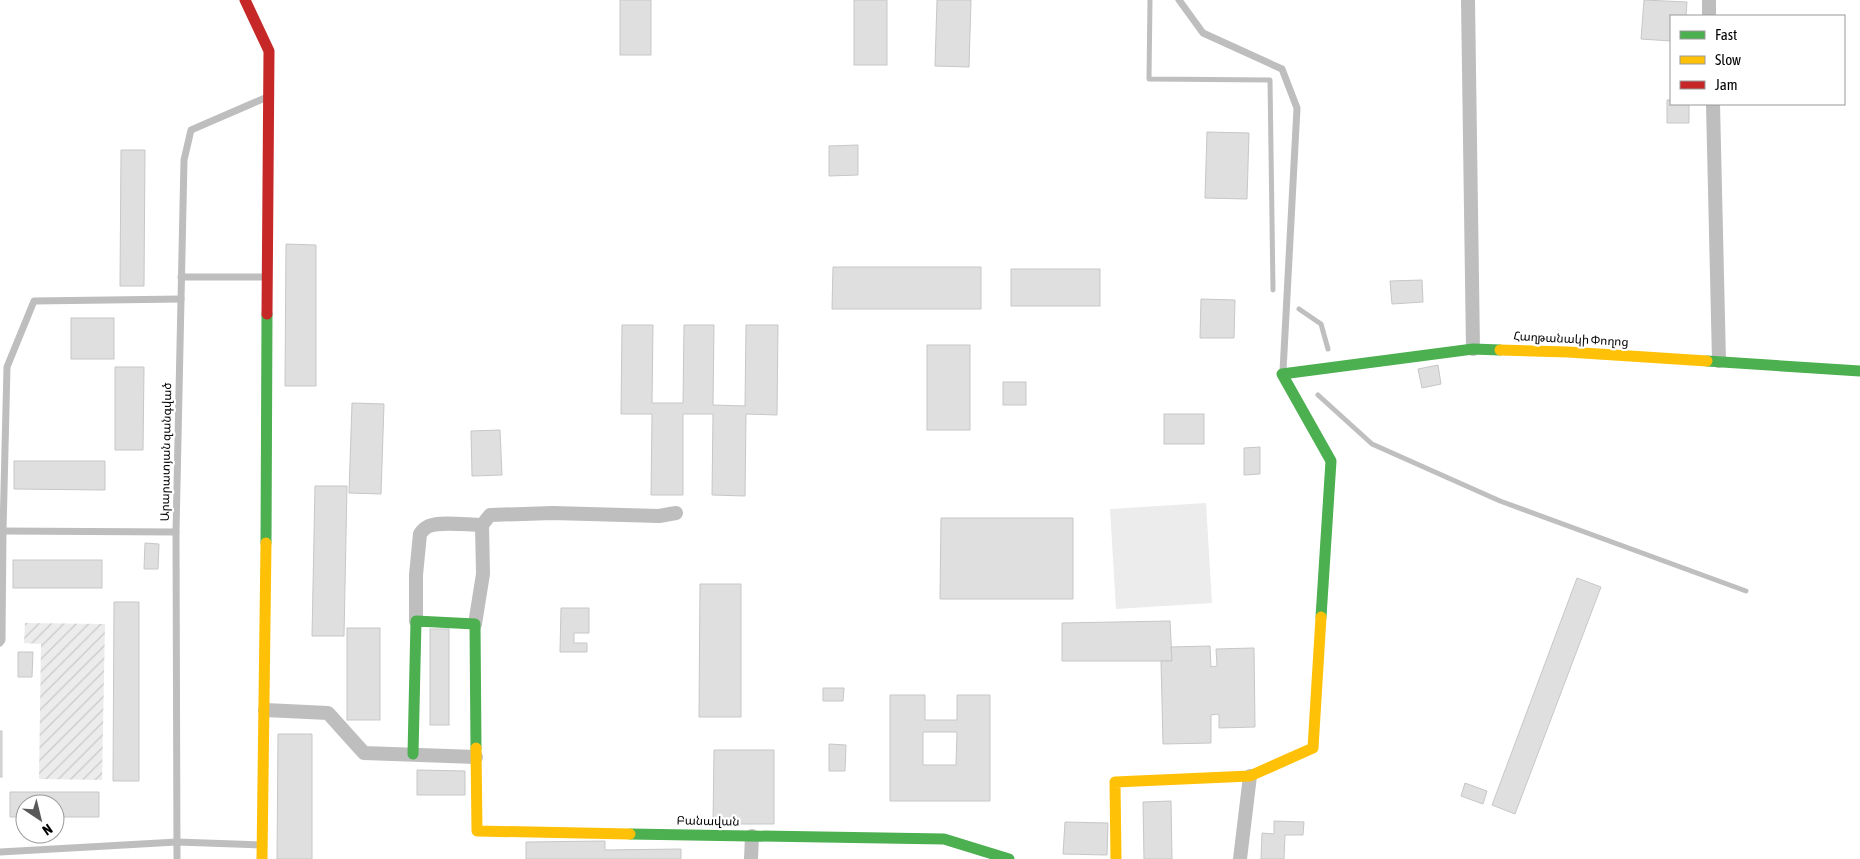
<svg xmlns="http://www.w3.org/2000/svg" width="1860" height="859" font-family="'Asap Condensed','Noto Sans Armenian',sans-serif">
  <style>
    .park { fill: #ececec }
    .garden { fill: url(#garden-furrows) }
    .lines { fill: none; stroke-linecap: round; stroke-linejoin: round }
    .stream { stroke: #bfbfbf; stroke-width: 5 }
    .building { fill: #dfdfdf; stroke: #c7c7c7; fill-rule: evenodd }
    .lane { stroke: #bebebe; stroke-width: 7 }
    .street { stroke: #bebebe; stroke-width: 14 }
    .fast { stroke: #4caf50; stroke-width: 11 }
    .slow { stroke: #ffc107; stroke-width: 11 }
    .jam { stroke: #c62828; stroke-width: 11 }
    .labels { text-anchor: middle; dominant-baseline: central; stroke-width: 4.5; stroke-linejoin: round; paint-order: stroke }
    .street-label { font-size: 12px; fill: #000; stroke: #fff }
  </style>
  <defs>
    <pattern id="garden-furrows" width="10" height="10" patternUnits="userSpaceOnUse" patternTransform="scale(1.25)"><rect width="10" height="10" fill="#ececec"/><path d="M-1 1l2-2M0 10L10 0M9 11l2-2" fill="none" stroke="#c9c9c9"/></pattern>
  </defs>
  <rect width="100%" height="100%" fill="#fff"/>
  <polygon class="park" points="1206,503 1212,603 1116,609 1110,509"/>
  <polygon class="garden" points="25,623 105,624 102,780 39,779 41,644 24,643"/>
  <g class="lines">
    <g class="stream">
      <polyline points="1150,0 1149,79 1270,80 1273,290"/>
      <polyline points="1299,309 1321,324 1328,349"/>
      <polyline points="1318,395 1372,444 1500,501 1746,591"/>
    </g>
  </g>
  <g class="building">
    <rect x="620" y="0" width="31" height="55"/>
    <rect x="854" y="0" width="33" height="65"/>
    <polygon points="937,0 971,0 969,67 935,66"/>
    <polygon points="1644,0 1687,2 1686,16 1671,16 1671,41 1641,39"/>
    <polygon points="1667,100 1671,100 1671,104 1689,104 1689,123 1667,123"/>
    <polygon points="1207,132 1249,133 1247,199 1205,198"/>
    <polygon points="858,145 858,175 829,176 829,146"/>
    <polygon points="121,150 145,150 144,286 120,286"/>
    <polygon points="286,244 316,245 316,386 285,386"/>
    <polygon points="833,267 981,267 981,309 832,309"/>
    <rect x="1011" y="269" width="89" height="37"/>
    <polygon points="1422,280 1423,302 1392,304 1390,281"/>
    <polygon points="1201,299 1235,300 1234,338 1200,338"/>
    <rect x="71" y="318" width="43" height="41"/>
    <polygon points="622,325 653,325 652,403 683,403 684,325 714,325 713,405 745,406 746,325 778,325 777,415 746,414 745,496 712,495 713,414 683,414 683,495 651,495 652,414 621,414"/>
    <rect x="927" y="345" width="43" height="85"/>
    <polygon points="1438,365 1441,384 1422,388 1418,369"/>
    <polygon points="115,367 144,367 143,450 115,450"/>
    <rect x="1003" y="382" width="23" height="23"/>
    <polygon points="352,403 384,404 381,494 349,493"/>
    <rect x="1164" y="414" width="40" height="30"/>
    <polygon points="500,430 502,475 472,476 471,431"/>
    <polygon points="1260,447 1260,474 1244,475 1244,448"/>
    <polygon points="14,461 105,461 105,490 14,489"/>
    <polygon points="315,486 347,486 344,636 312,636"/>
    <polygon points="941,518 1073,518 1073,599 940,599"/>
    <polygon points="145,543 159,544 158,569 144,569"/>
    <rect x="13" y="560" width="89" height="28"/>
    <polygon points="1577,578 1601,587 1515,814 1492,805"/>
    <polygon points="700,584 741,584 741,717 699,717"/>
    <polygon points="114,602 139,602 139,781 113,781"/>
    <polygon points="561,608 589,608 589,633 574,633 574,643 587,643 587,652 560,652"/>
    <polygon points="1170,621 1172,661 1062,661 1062,623"/>
    <rect x="347" y="628" width="33" height="92"/>
    <rect x="430" y="629" width="19" height="96"/>
    <polygon points="1210,646 1211,667 1217,666 1216,649 1254,648 1255,727 1219,728 1219,714 1211,715 1211,743 1163,744 1161,661 1172,661 1171,647"/>
    <polygon points="18,652 33,652 32,677 18,677"/>
    <polygon points="823,688 844,688 843,701 823,701"/>
    <path d="M890 695H925V720H957V695H990V801H890ZM923 732H957L956 765H923Z"/>
    <rect x="0" y="731" width="2" height="46"/>
    <polygon points="278,734 312,734 312,859 277,859"/>
    <polygon points="829,744 846,745 845,771 829,771"/>
    <polygon points="714,750 774,750 774,824 713,824"/>
    <polygon points="417,770 465,771 465,795 417,795"/>
    <polygon points="1465,783 1487,791 1483,804 1461,796"/>
    <polygon points="10,792 99,792 99,817 55,817 55,804 25,804 25,817 10,817"/>
    <polygon points="1171,801 1172,859 1144,859 1143,802"/>
    <polygon points="1274,821 1304,822 1303,835 1285,835 1284,859 1261,859 1262,833 1274,834"/>
    <polygon points="1065,822 1108,823 1107,855 1063,854"/>
    <polygon points="605,841 605,850 681,849 681,859 526,859 526,842"/>
  </g>
  <g class="lines">
    <g class="lane">
      <polyline points="1179,0 1203,33 1282,69 1297,108 1283,371"/>
      <polyline points="181,277 266,277"/>
      <polyline points="3,531 176,532"/>
      <polyline points="0,643 2,640 3,531 7,367 34,301 181,299"/>
      <polyline points="0,852 177,842 262,845"/>
      <polyline points="177,859 176,532 184,160 191,130 265,98"/>
    </g>
    <g class="street">
      <polyline points="1468,0 1473,349"/>
      <polyline points="1709,0 1709,16"/>
      <polyline points="1713,104 1719,361"/>
      <path d="M416 621V575L420 534C422 531 424 528 429 526 442 521 467 525 482 525"/>
      <polyline points="475,624 483,574 482,525 490,515 553,513 659,516 676,513"/>
      <polyline points="265,710 328,713 364,753 476,757"/>
      <polyline points="751,859 752,836"/>
      <polyline points="1240,859 1250,776"/>
    </g>
    <g class="fast">
      <polyline points="1707,361 1860,371"/>
      <polyline points="266,543 267,314"/>
      <polyline points="1321,617 1331,461 1282,374 1473,349 1500,350"/>
      <polyline points="413,754 416,621 475,624 476,748"/>
      <polyline points="630,834 944,839 1009,859"/>
    </g>
    <g class="slow">
      <polyline points="1500,350 1568,352 1707,361"/>
      <polyline points="476,748 477,831 630,834"/>
      <polyline points="262,859 266,543"/>
      <polyline points="1116,859 1115,782 1250,776 1313,748 1321,617"/>
    </g>
    <polyline class="jam" points="245,0 269,51 267,314"/>
  </g>
  <g class="labels">
    <g class="street-label">
      <text transform="translate(1571 339) rotate(3)">Հաղթանակի Փողոց</text>
      <text transform="translate(166 452) rotate(-89)">Արարատյան զանգված</text>
      <text transform="translate(708 821) rotate(1)">Բանավան</text>
    </g>
  </g>
  <rect x="1670" y="15" width="175" height="90" fill="#ffffff" stroke="#999999"/>
  <rect x="1680" y="31" width="25" height="8" fill="#4caf50" stroke="#999999"/>
  <text x="1715" y="40" font-size="15" fill="#000000">Fast</text>
  <rect x="1680" y="56" width="25" height="8" fill="#ffc107" stroke="#999999"/>
  <text x="1715" y="65" font-size="15" fill="#000000">Slow</text>
  <rect x="1680" y="81" width="25" height="8" fill="#c62828" stroke="#999999"/>
  <text x="1715" y="90" font-size="15" fill="#000000">Jam</text>
  <g transform="translate(40 819) rotate(145)"><circle r="24" fill="#ffffff" stroke="#999999"/>
  <path d="M0-4L9 19L0 12L-9 19Z" fill="#595959"/>
  <text y="-8" font-size="14" font-weight="bold" text-anchor="middle" fill="#000000">N</text>
  </g>
</svg>
